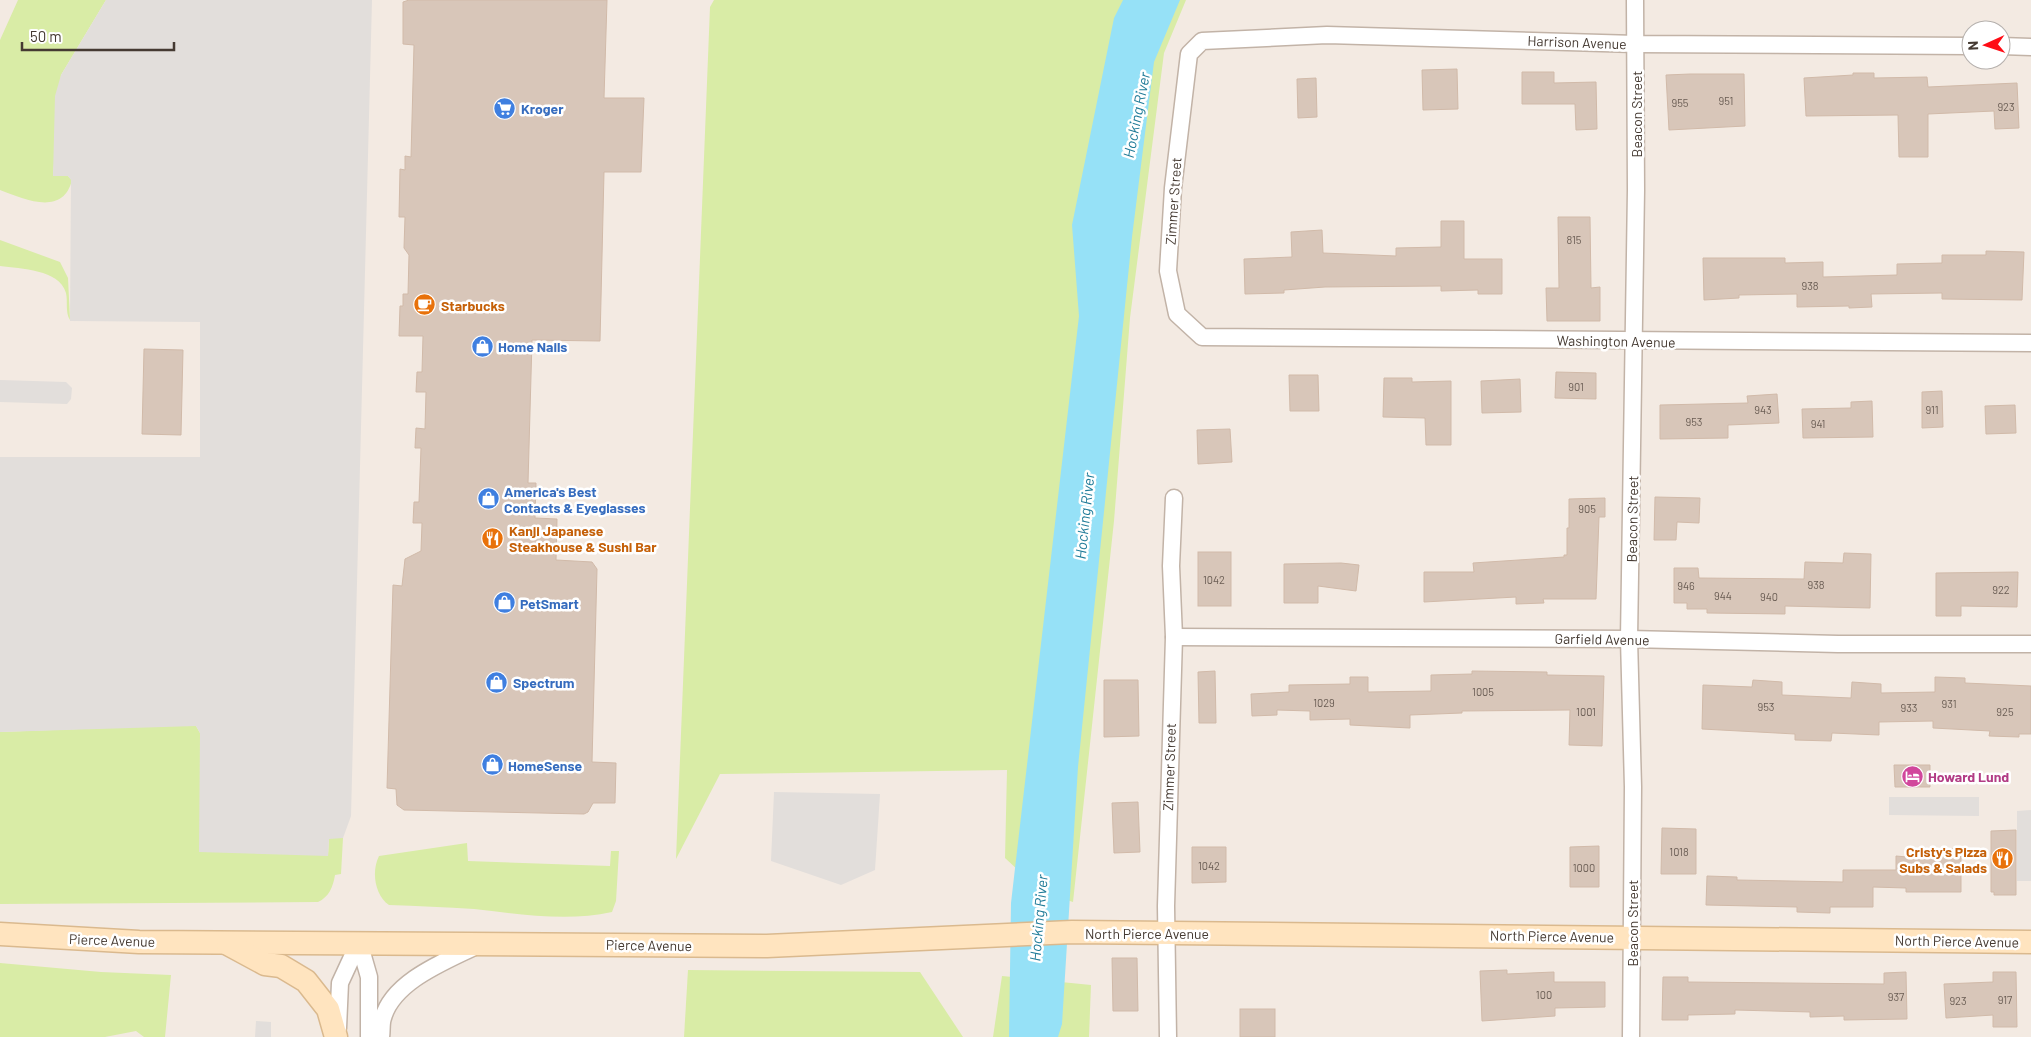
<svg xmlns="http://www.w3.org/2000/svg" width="2031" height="1037" font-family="Barlow,sans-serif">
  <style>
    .green { fill: #d9eca6 }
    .parking { fill: #e2dedb }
    .water { fill: #96e1f7 }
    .building { fill: #d8c6b9; stroke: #d1baa9 }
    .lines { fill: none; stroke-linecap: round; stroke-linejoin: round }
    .street-casing { stroke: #c2b3a7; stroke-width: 19 }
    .secondary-casing { stroke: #dab98e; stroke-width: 25 }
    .street { stroke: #fff; stroke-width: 16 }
    .secondary { stroke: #ffe4bf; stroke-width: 22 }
    .labels { text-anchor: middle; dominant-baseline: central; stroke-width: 5; stroke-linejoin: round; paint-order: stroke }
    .number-label { font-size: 11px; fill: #6a5d54 }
    .street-label { font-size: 14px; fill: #453a32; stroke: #fff }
    .shop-label { font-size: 14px; font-weight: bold; fill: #366cbe; stroke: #fff; text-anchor: start }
    .food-label { font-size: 14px; font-weight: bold; fill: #c56008; stroke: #fff; text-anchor: start }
    .hotel-label { font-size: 14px; font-weight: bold; fill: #b23c85; stroke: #fff; text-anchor: start }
    .water-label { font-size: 15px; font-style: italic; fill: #1f7b98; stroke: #fff }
  </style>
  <rect width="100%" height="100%" fill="#f3eae2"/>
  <g class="green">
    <path d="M18 0H106L61 75 53 176H68L72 180C63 217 24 199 0 190V40Z"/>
    <polygon points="714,0 1186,0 1164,53 1130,318 1114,521 1073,902 1042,892 1005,858 1007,770 720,774 676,859 710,7"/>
    <path d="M0 240 60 262 68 278 70 320C65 312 68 302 66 293 59 269 21 269 0 266Z"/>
    <path d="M184 725 196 726 200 733 328 856 329 838H343L341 874 335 875C333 887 329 897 318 902L0 904V732Z"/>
    <path d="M467 843 468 861 610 866 611 851H619L616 901 612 912C567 922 519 914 474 909 446 907 417 906 389 905 375 895 371 872 379 856Z"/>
    <polygon points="0,963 101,972 171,975 165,1037 144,1037 136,1031 105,1037 0,1037"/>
    <polygon points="688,970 920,972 963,1037 684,1037"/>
    <polygon points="1002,976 1091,985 1089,1037 993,1037"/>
  </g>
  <g class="parking">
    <polygon points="106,0 372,0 351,816 343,838 329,839 328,856 199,852 200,733 196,726 0,732 0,457 200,457 200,322 70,321 71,180 68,176 53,176 55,96 61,75"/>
    <polygon points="0,380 66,382 72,388 71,399 67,404 0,402"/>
    <polygon points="774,792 880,794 875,870 841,885 771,861"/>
    <polygon points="1889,797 1979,797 1979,816 1889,815"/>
    <polygon points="2031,810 2031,881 2017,881 2017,811"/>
    <polygon points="256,1021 271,1022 271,1037 255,1037"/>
  </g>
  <polygon class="water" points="1123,0 1180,0 1154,62 1132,237 1078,767 1062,1024 1058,1037 1009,1037 1011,903 1079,316 1072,225 1114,18"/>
  <g class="building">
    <polygon points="409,0 607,0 604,98 644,98 641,172 604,172 600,341 532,340 528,483 536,483 535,518 557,519 556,560 592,562 597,569 592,762 616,763 615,803 593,803 588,812 584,814 404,810 397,805 396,789 387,788 393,585 402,586 405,559 421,551 422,523 413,523 414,502 419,502 421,448 415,448 416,428 425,429 426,392 416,392 417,372 422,372 423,336 399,336 400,306 403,306 403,294 408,294 409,255 404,248 405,217 399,217 400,169 405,170 405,156 411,157 414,45 403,44 403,2"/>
    <polygon points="1457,69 1458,109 1423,110 1422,70"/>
    <polygon points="1522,72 1554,72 1554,83 1596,82 1597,129 1576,130 1575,104 1522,104"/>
    <polygon points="1853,73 1874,73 1874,78 1927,77 1928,87 2017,83 2019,128 1995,129 1994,111 1928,114 1928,157 1899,157 1898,115 1806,116 1804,78 1853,75"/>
    <polygon points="1690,74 1744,74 1745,126 1669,130 1666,75"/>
    <polygon points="1316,78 1317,117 1298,118 1297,79"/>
    <polygon points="1558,217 1590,217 1591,288 1600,287 1600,321 1547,321 1546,288 1559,288"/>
    <polygon points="1441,221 1464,221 1464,259 1502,259 1502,294 1478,294 1478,290 1441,291 1441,286 1325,287 1284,290 1284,293 1245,294 1244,259 1292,257 1291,232 1322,230 1323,253 1396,256 1396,248 1441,247"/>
    <polygon points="1986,251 2024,252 2022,300 1942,299 1942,293 1871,294 1872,307 1849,308 1849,306 1797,307 1797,294 1739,295 1739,298 1704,300 1703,258 1785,258 1785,263 1823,262 1823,277 1897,275 1897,264 1942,263 1942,255 1986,255"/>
    <polygon points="144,349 183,350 181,435 142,434"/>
    <polygon points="1556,372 1596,373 1596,399 1555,398"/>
    <polygon points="1289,375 1318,375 1319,411 1290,411"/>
    <polygon points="1384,378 1412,378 1412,382 1451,381 1451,445 1426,445 1425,418 1383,417"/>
    <polygon points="1520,379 1521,412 1482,413 1481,381"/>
    <polygon points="1942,391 1943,427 1922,428 1922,392"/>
    <polygon points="1777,394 1779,423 1728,425 1728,438 1660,439 1660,405 1748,403 1747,396"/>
    <polygon points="1872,401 1873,437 1803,438 1802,409 1851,408 1851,402"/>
    <polygon points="2015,405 2016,433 1986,434 1985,406"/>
    <polygon points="1230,429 1232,462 1198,464 1197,430"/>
    <polygon points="1655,497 1700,498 1699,523 1677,522 1676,540 1654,540"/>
    <polygon points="1605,498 1605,517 1599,517 1596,599 1543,599 1544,603 1516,604 1516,597 1424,602 1424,572 1474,572 1473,563 1564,557 1564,555 1567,555 1567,528 1569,528 1569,499"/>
    <rect x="1198" y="552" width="33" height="54"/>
    <polygon points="1844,553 1871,554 1870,608 1785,606 1785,614 1707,613 1707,609 1687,609 1687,603 1674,603 1674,568 1698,568 1699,578 1804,579 1805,562 1843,563"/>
    <polygon points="1341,563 1359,565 1356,591 1318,586 1318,603 1284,603 1284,564"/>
    <polygon points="2018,572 2017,607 1961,606 1961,616 1936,616 1936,573"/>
    <polygon points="1215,671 1216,723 1199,723 1198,672"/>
    <polygon points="1472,671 1547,672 1547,675 1604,676 1602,746 1569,745 1570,710 1462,711 1462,713 1410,715 1410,728 1350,725 1350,719 1310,720 1310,711 1277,710 1277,715 1252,716 1251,694 1289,692 1289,685 1350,684 1350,677 1368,677 1368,692 1431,691 1431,675 1472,674"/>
    <polygon points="1935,677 1965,678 1965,683 2031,686 2031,734 2019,734 2019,737 1989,736 1990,731 1933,728 1933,721 1879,722 1879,735 1832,733 1831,741 1795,740 1795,734 1702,729 1703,685 1752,687 1753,680 1782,682 1782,695 1851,698 1852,682 1881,684 1881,693 1935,692"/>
    <polygon points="1104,680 1138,680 1139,736 1104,737"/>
    <polygon points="1894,765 1930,765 1930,787 1895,787"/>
    <polygon points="1138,802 1140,852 1114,853 1112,803"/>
    <polygon points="1662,828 1696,829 1696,874 1661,874"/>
    <polygon points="2016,830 2016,895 1994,895 1994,892 1991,892 1991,831"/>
    <polygon points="1599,846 1599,887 1570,887 1570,847"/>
    <polygon points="1192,847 1226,847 1226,882 1192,883"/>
    <polygon points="1907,849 1961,849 1961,892 1906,892 1906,888 1873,887 1873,907 1830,907 1830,913 1797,912 1797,907 1706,905 1707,876 1737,877 1737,880 1843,882 1843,870 1896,870 1896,856 1907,857"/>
    <polygon points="1112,958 1137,958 1138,1011 1113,1011"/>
    <polygon points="1507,970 1507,974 1554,972 1554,982 1605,982 1605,1007 1555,1008 1555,1016 1482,1021 1480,971"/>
    <polygon points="1906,972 1907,1019 1844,1020 1844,1016 1810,1017 1810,1012 1735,1010 1735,1014 1688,1015 1688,1020 1662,1020 1663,977 1688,977 1688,982 1884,984 1884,973"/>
    <polygon points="1993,972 2016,972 2017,1027 1993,1027 1993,1015 1946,1018 1944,984 1993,982"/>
    <rect x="1240" y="1009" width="35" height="28"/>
  </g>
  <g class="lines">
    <defs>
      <g id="street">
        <polyline points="1971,46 1636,44 1327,35 1202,41 1189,54 1173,188 1168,271 1177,314 1202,337 2031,343"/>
        <polyline points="2001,46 2031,47"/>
        <polyline points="1174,637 1629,639 1838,644 2031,644"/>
        <polyline points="359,942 369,977 369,1037"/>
        <polyline points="338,1028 340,983 359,942"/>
        <path d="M381 1037C382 1031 381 1023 383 1018 393 981 446 961 476 946"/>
        <polyline points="1168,1037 1166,906 1174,637 1171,566 1174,498"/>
        <polyline points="1631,1037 1633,787 1629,639 1636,190 1635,0"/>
      </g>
      <g id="secondary">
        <polyline points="0,934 139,942 767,946 1072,932 2031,942"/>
        <polyline points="228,944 265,964 281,966 306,981 328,1009 336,1037"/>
      </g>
    </defs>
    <use href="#street" class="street-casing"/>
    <use href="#secondary" class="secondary-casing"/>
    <use href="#street" class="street"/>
    <use href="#secondary" class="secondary"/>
  </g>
  <defs>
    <symbol id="supermarket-disc" viewBox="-11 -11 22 22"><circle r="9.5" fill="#3f7fe0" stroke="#fff"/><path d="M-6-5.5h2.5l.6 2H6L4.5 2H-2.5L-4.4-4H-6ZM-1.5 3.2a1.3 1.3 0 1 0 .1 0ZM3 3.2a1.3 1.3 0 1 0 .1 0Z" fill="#fff"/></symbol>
    <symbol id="cafe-disc" viewBox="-11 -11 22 22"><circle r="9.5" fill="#e8710a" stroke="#fff"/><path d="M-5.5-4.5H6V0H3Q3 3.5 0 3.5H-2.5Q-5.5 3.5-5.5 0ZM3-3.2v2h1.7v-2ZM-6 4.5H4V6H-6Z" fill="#fff"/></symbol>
    <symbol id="shop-disc" viewBox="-11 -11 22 22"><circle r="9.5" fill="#3f7fe0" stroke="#fff"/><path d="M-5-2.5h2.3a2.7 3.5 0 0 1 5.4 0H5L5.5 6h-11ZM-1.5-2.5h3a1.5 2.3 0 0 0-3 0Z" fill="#fff"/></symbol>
    <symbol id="restaurant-disc" viewBox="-11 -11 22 22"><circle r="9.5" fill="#e8710a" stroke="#fff"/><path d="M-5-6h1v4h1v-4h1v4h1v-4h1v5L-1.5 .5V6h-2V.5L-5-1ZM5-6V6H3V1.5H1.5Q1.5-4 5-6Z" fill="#fff"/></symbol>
    <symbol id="hotel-disc" viewBox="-11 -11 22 22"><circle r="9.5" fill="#d1479c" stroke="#fff"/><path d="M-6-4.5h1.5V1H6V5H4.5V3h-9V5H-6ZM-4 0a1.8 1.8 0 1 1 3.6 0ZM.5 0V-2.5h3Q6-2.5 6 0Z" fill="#fff"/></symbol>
  </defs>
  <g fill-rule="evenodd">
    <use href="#supermarket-disc" x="492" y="96" width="25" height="25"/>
    <use href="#cafe-disc" x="412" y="292" width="25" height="25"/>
    <use href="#shop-disc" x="470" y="334" width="25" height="25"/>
    <use href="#shop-disc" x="476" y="486" width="25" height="25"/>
    <use href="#restaurant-disc" x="480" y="526" width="25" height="25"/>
    <use href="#shop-disc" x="492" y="590" width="25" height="25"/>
    <use href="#shop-disc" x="484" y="670" width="25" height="25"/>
    <use href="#shop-disc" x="480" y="752" width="25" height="25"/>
    <use href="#hotel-disc" x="1900" y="764" width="25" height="25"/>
    <use href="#restaurant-disc" x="1990" y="846" width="25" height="25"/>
  </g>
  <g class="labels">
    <g class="number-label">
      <text x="1726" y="100">951</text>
      <text x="1680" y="102">955</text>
      <text x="2006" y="106">923</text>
      <text x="1574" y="239">815</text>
      <text x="1810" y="285">938</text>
      <text x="1576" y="386">901</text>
      <text x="1763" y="409">943</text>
      <text x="1932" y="409">911</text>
      <text x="1694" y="421">953</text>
      <text x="1818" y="423">941</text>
      <text x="1587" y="508">905</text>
      <text x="1214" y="579">1042</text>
      <text x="1816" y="584">938</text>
      <text x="1686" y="585">946</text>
      <text x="2001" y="589">922</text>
      <text x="1723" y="595">944</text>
      <text x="1769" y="596">940</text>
      <text x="1483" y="691">1005</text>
      <text x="1324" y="702">1029</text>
      <text x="1949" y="703">931</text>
      <text x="1766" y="706">953</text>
      <text x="1909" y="707">933</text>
      <text x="1586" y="711">1001</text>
      <text x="2005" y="711">925</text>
      <text x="1679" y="851">1018</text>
      <text x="1209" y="865">1042</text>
      <text x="1584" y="867">1000</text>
      <text x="1544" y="994">100</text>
      <text x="1896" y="996">937</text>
      <text x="2005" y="999">917</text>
      <text x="1958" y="1000">923</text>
    </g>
    <g class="street-label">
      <text transform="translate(1577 42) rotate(2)">Harrison Avenue</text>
      <text transform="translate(1636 114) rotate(-90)">Beacon Street</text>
      <text transform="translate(1173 201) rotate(-86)">Zimmer Street</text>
      <text transform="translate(1616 341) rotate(1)">Washington Avenue</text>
      <text transform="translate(1632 519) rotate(-89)">Beacon Street</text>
      <text transform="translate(1602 639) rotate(1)">Garfield Avenue</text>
      <text transform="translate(1169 767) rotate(-88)">Zimmer Street</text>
      <text transform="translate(1632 923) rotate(-90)">Beacon Street</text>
      <text x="1147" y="933">North Pierce Avenue</text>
      <text transform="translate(1552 936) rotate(1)">North Pierce Avenue</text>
      <text transform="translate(112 940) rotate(2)">Pierce Avenue</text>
      <text transform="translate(1957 941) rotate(1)">North Pierce Avenue</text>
      <text transform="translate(649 945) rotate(1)">Pierce Avenue</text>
    </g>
    <g class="shop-label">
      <text x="521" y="108">Kroger</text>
      <text x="498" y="346">Home Nails</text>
      <text x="504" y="491">America's Best<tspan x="504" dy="16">Contacts &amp; Eyeglasses</tspan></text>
      <text x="520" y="603">PetSmart</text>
      <text x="513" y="682">Spectrum</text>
      <text x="508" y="765">HomeSense</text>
    </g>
    <g class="food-label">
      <text x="441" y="305">Starbucks</text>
      <text x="509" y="530">Kanji Japanese<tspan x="509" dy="16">Steakhouse &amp; Sushi Bar</tspan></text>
      <text x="1987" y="851" text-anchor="end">Cristy's Pizza<tspan x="1987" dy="16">Subs &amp; Salads</tspan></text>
    </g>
    <g class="hotel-label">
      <text x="1928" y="776">Howard Lund</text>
    </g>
    <g class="water-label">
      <text transform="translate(1136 115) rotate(-79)">Hocking River</text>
      <text transform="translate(1084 516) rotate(-84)">Hocking River</text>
      <text transform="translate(1038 918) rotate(-85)">Hocking River</text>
    </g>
  </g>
  <g transform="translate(1986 45) rotate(267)"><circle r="24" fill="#ffffff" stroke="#b5b0ad"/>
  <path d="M0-4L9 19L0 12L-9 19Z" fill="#ff0c15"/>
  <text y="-8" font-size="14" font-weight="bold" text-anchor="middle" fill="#453a32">N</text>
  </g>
  <path d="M22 42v8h152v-8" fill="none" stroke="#453a32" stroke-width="2.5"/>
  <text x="30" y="42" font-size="15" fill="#453a32" stroke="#ffffff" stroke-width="4" paint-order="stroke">50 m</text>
</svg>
